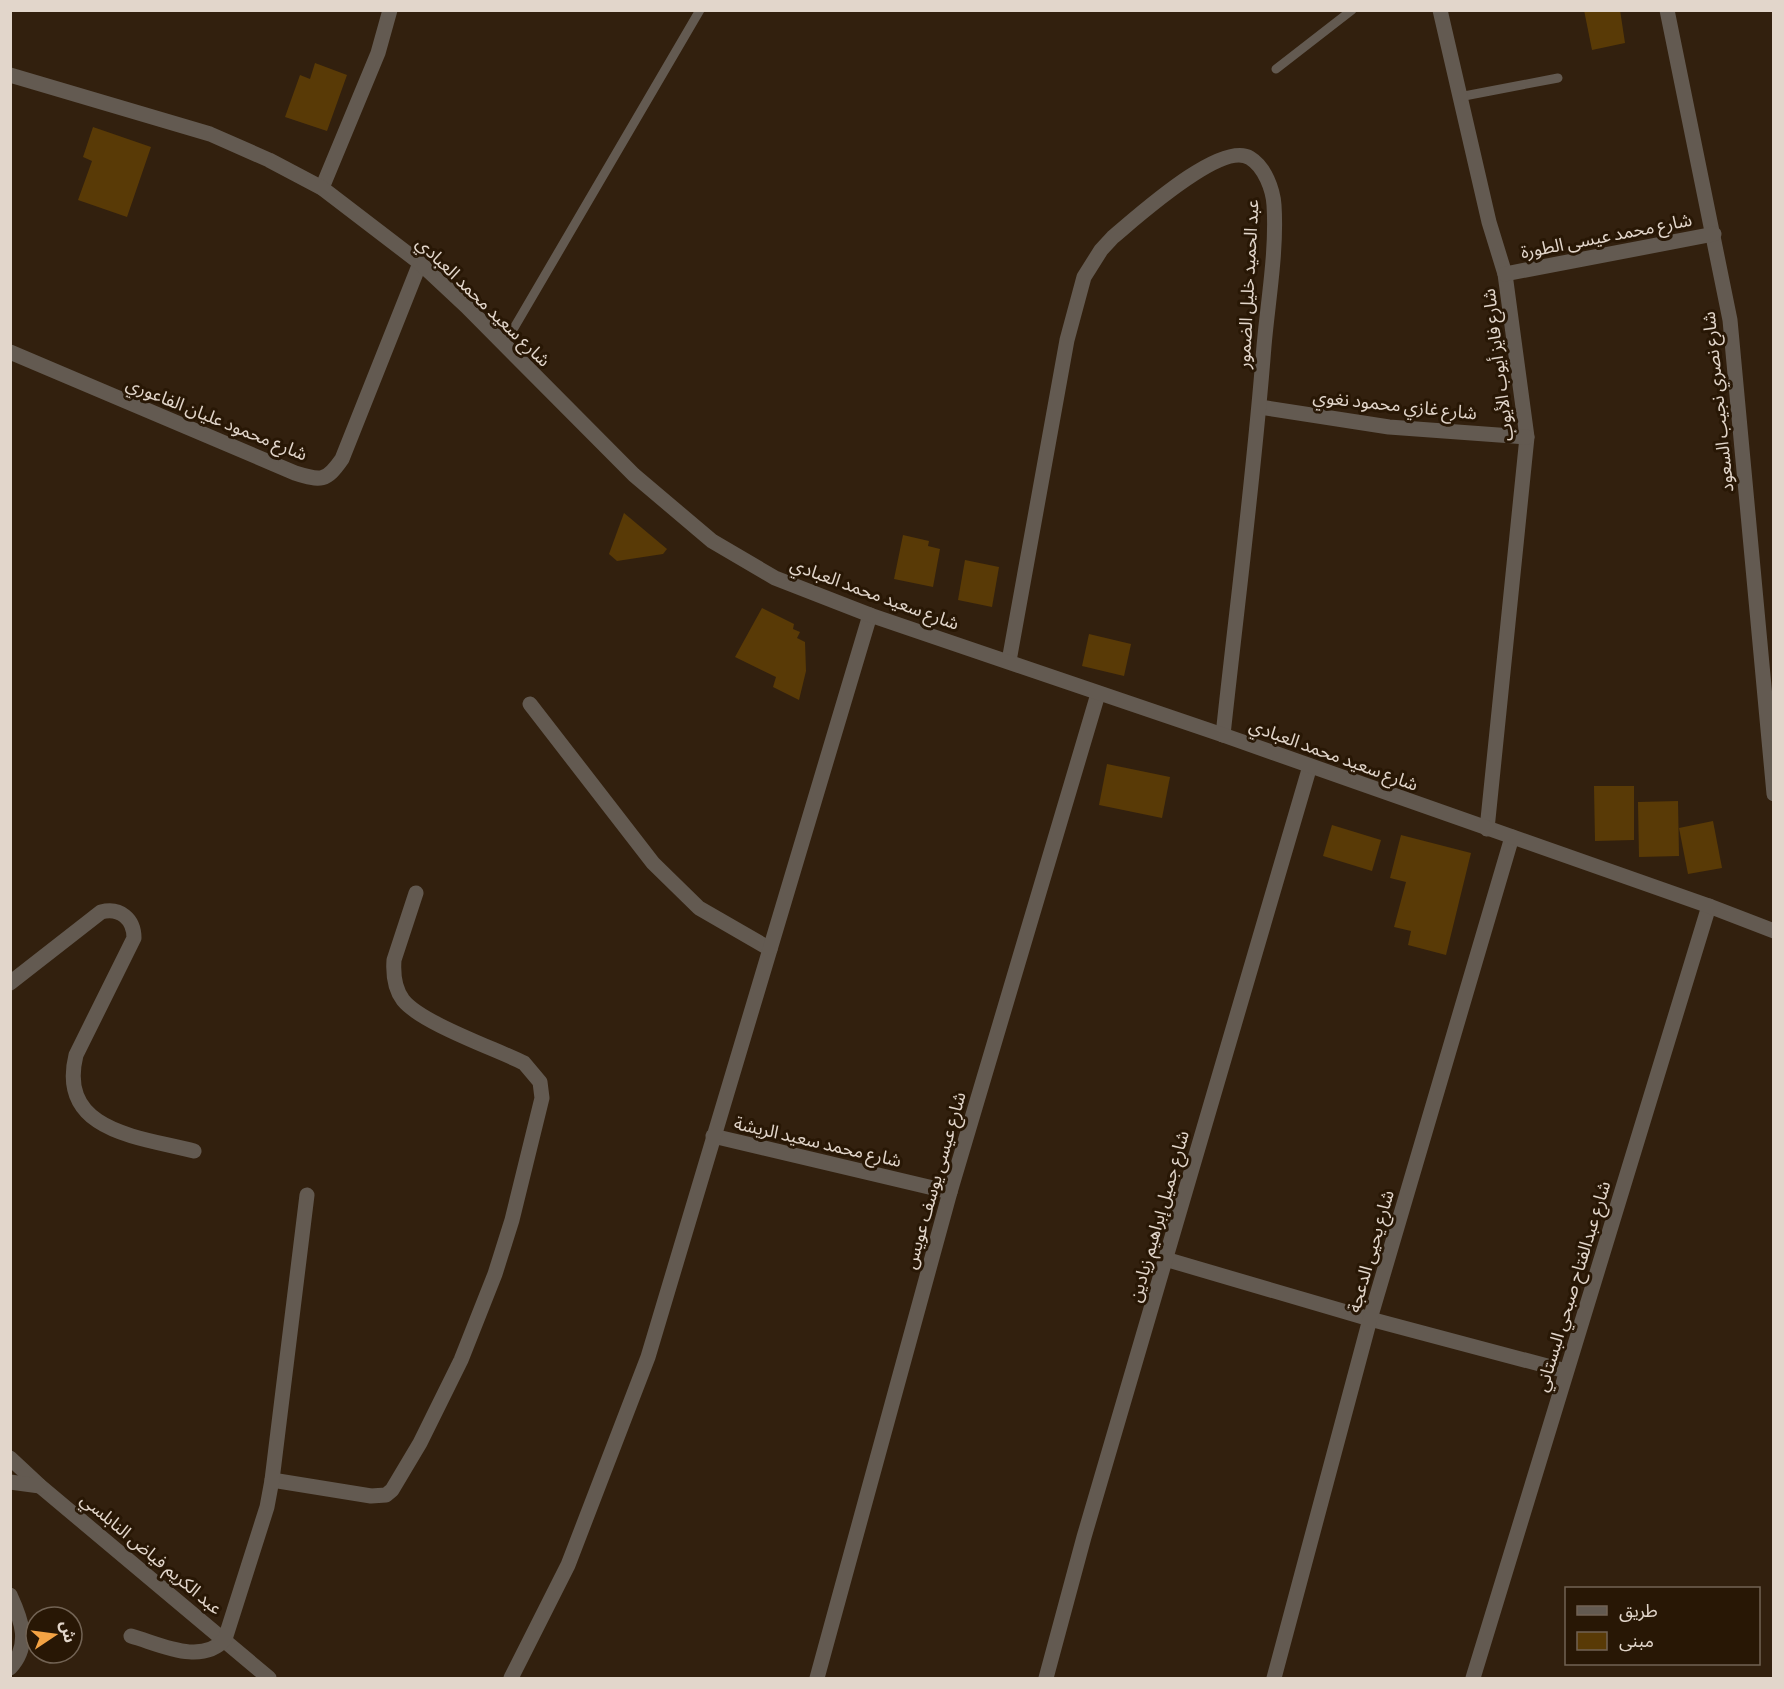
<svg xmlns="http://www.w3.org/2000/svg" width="1784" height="1689" font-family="Commissioner,'Noto Sans Arabic',sans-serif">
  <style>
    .building { fill: #593a06 }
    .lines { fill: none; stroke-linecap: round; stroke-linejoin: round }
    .service { stroke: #635a51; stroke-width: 9 }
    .minor { stroke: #635a51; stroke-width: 15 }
    .tertiary { stroke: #635a51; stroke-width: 15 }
    .labels { text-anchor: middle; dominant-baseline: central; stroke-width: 6; stroke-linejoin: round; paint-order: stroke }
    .street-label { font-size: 18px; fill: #e2d6cb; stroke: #281705 }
  </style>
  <rect width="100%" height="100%" fill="#32200e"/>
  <g class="building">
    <polygon points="1584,10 1620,10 1625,43 1592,50"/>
    <polygon points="315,63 347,75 327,131 285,117 300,75 310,79"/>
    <polygon points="93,127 151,147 127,217 78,200 92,161 83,157"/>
    <polygon points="624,513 667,549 663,554 617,561 609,554"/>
    <polygon points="903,535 929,541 928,546 940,549 933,587 894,579"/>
    <polygon points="965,560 999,567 992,607 958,600"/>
    <polygon points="762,608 794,624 793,629 800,632 797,638 805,642 806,671 799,700 773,687 776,677 735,657"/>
    <polygon points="1089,634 1131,644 1124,676 1082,666"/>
    <polygon points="1107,764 1170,777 1162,818 1099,805"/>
    <polygon points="1594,786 1634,786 1634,840 1595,841"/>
    <polygon points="1678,801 1679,856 1639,857 1638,802"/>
    <polygon points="1713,821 1722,868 1688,874 1679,828"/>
    <polygon points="1332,825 1381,840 1372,871 1323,856"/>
    <polygon points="1401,835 1471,853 1446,955 1408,945 1411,931 1394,927 1406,882 1390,878"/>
  </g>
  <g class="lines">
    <g class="service">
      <polyline points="1276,69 1352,10"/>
      <polyline points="1459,97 1558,78"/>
      <polyline points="504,345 700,10"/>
    </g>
    <g class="minor">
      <polyline points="1440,10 1489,222 1505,274 1527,437 1487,829"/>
      <polyline points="1667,10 1730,320 1774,794"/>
      <polyline points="322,188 378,53 390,10"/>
      <polyline points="1505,274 1714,234"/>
      <path d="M10 352 295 473C321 481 326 482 342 459L420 263"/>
      <polyline points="1260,407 1389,427 1527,437"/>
      <path d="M1009 661 1067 340 1084 277 1101 250 1113 237C1136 218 1221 140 1250 158 1265 167 1273 190 1274 205 1277 251 1268 300 1264 346 1254 476 1237 605 1223 735"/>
      <polyline points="530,704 653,863 699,908 770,949"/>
      <path d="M10 983 101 912C120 907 134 919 134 938L76 1055C57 1132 140 1137 194 1151"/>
      <polyline points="713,1136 950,1192"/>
      <polyline points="1165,1259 1370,1319 1566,1371"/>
      <polyline points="10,1458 40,1486 269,1678"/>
      <path d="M272 1480 371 1496 386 1495 392 1490 420 1443 461 1360 495 1274 512 1220 542 1098 540 1082 524 1063C496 1049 421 1023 403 1000 394 988 393 974 394 960L416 893"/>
      <polyline points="10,1482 40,1486"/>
      <path d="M10 1595C22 1621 31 1645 10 1668"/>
      <path d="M131 1636C160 1644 201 1666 225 1639L267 1507 272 1480 307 1195"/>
      <polyline points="511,1678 568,1565 648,1357 870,615"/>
      <polyline points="817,1678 950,1192 1098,694"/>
      <polyline points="1046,1678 1084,1537 1310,766"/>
      <polyline points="1274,1678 1370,1319 1512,837"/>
      <polyline points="1473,1678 1709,906"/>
    </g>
    <polyline class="tertiary" points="10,75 210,134 269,160 322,188 420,263 466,306 634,475 712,541 775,578 870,615 1223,735 1709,906 1774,931"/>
  </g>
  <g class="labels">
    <g class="street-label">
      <text transform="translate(1606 235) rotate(-11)">شارع محمد عيسى الطورة</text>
      <text transform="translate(1247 284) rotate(-87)">عبد الحميد خليل الضمور</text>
      <text transform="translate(484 301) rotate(44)">شارع سعيد محمد العبادي</text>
      <text transform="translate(1497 365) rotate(-97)">شارع فايز أيوب الأيوب</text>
      <text transform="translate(1717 402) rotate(-96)">شارع نصري نجيب السعود</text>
      <text transform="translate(1395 404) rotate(6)">شارع غازي محمود نغوي</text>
      <text transform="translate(217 418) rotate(22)">شارع محمود عليان الفاعوري</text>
      <text transform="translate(875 593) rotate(20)">شارع سعيد محمد العبادي</text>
      <text transform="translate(1334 754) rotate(20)">شارع سعيد محمد العبادي</text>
      <text transform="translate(818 1141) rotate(13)">شارع محمد سعيد الريشة</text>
      <text transform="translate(934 1180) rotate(-74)">شارع عيسى يوسف عويس</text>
      <text transform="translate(1158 1216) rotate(-74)">شارع جميل إبراهيم زيادين</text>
      <text transform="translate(1370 1251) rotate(-74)">شارع يحيى الدعجة</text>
      <text transform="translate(1572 1286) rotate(-73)">شارع عبدالفتاح صبحي البستاني</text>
      <text transform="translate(152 1553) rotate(40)">عبد الكريم فياض النابلسي</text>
    </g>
  </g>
  <rect width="1784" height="1689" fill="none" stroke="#e2d6cb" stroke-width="24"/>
  <rect x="1565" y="1587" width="195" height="78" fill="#281705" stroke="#726354" stroke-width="1.5"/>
  <rect x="1577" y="1606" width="30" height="9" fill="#635a51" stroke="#726354" stroke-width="1.5"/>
  <text x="1619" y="1617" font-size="18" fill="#e2d6cb">طريق</text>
  <rect x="1577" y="1632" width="30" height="18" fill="#593a06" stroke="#726354" stroke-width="1.5"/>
  <text x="1619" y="1647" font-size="18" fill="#e2d6cb">مبنى</text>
  <g transform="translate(54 1635) rotate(77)"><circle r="28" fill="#281705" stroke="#726354" stroke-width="1.5"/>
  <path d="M0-4.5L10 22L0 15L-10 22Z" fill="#f4a344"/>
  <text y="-9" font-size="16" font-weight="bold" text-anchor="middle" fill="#e2d6cb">ش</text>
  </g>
</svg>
